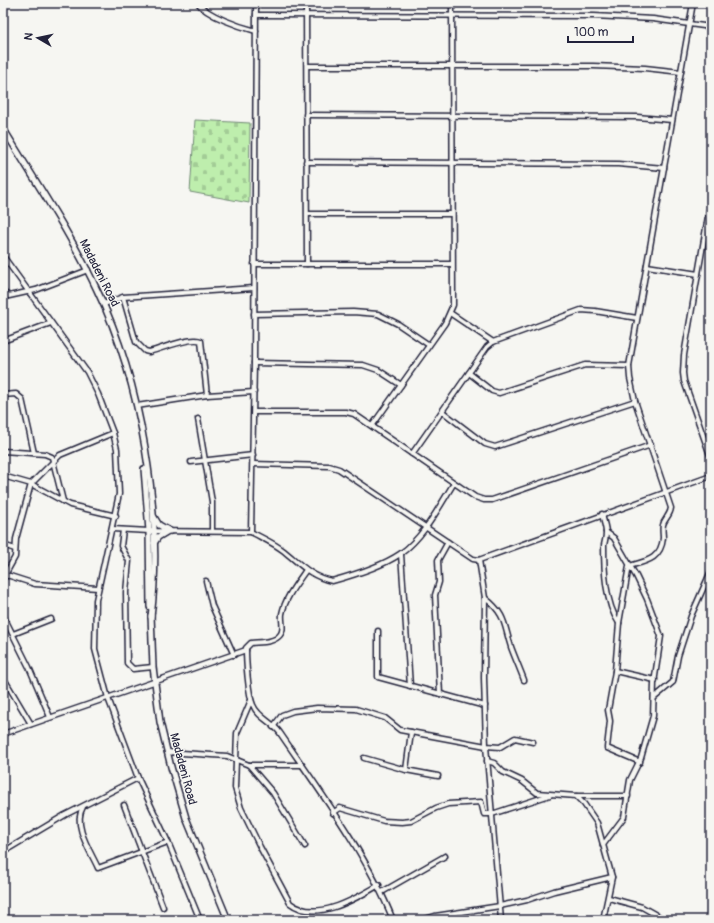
<svg xmlns="http://www.w3.org/2000/svg" width="714" height="923" font-family="Pangolin,sans-serif">
  <style>
    .cemetery { fill: url(#cemetery-stones); stroke: #708874 }
    .lines { fill: none; stroke-linecap: round; stroke-linejoin: round }
    .minor-casing { stroke: #22223b; stroke-width: 7 }
    .tertiary-casing { stroke: #22223b; stroke-width: 8 }
    .minor { stroke: #f6f6f2; stroke-width: 4 }
    .tertiary { stroke: #f6f6f2; stroke-width: 5 }
    .labels { text-anchor: middle; dominant-baseline: central; stroke-width: 3; stroke-linejoin: round; paint-order: stroke }
    .street-label { font-size: 12px; fill: #22223b; stroke: #f6f6f2 }
  </style>
  <defs>
    <pattern id="cemetery-stones" width="16" height="16" patternUnits="userSpaceOnUse"><rect width="16" height="16" fill="#beeead"/><path d="M2 7V4a2 2 0 0 1 4 0v3zM10 15v-3a2 2 0 0 1 4 0v3z" fill="#a3cc96"/></pattern>
  </defs>
  <rect width="100%" height="100%" fill="#f6f6f2"/>
  <filter id="ink" filterUnits="userSpaceOnUse"><feTurbulence type="fractalNoise" baseFrequency=".025" numOctaves="2"/><feDisplacementMap in="SourceGraphic" scale="8" xChannelSelector="R" yChannelSelector="G"/><feConvolveMatrix kernelMatrix="1 2 1 2 8 2 1 2 1" color-interpolation-filters="sRGB"/></filter>
  <g filter="url(#ink)">
    <polygon class="cemetery" points="195,120 250,123 249,203 190,192"/>
    <g class="lines">
      <defs>
        <g id="minor">
          <path d="M198 3C207 16 241 27 256 31"/>
          <polyline points="306,3 307,264"/>
          <polyline points="256,15 594,16 653,19 711,27"/>
          <polyline points="307,66 593,66 645,68 681,72"/>
          <polyline points="306,115 637,117 672,120"/>
          <polyline points="306,162 618,164 664,168"/>
          <polyline points="711,199 684,355 683,373 684,381 711,458"/>
          <polyline points="308,214 451,214"/>
          <polyline points="3,256 87,372 98,394 113,433 117,449 119,494 96,600 95,649 108,698 138,778 168,842 200,920"/>
          <polyline points="254,264 452,264"/>
          <polyline points="647,266 698,274"/>
          <polyline points="3,292 9,296 36,290 88,270"/>
          <path d="M123 297 136 342 145 351 149 352C160 349 192 336 201 341L207 395"/>
          <polyline points="104,304 123,297 254,288"/>
          <polyline points="450,313 493,342"/>
          <polyline points="254,314 353,312 378,314 398,324 429,345"/>
          <polyline points="3,341 51,323"/>
          <polyline points="254,363 363,365 378,370 401,385"/>
          <polyline points="469,373 492,391 499,393 585,365 629,366"/>
          <polyline points="3,395 16,394 22,399 34,453"/>
          <polyline points="137,406 207,395 254,392"/>
          <polyline points="254,412 346,412 354,414 475,497 484,500 492,500 651,445"/>
          <polyline points="443,412 485,444 495,447 635,401"/>
          <polyline points="198,419 212,502 212,531"/>
          <polyline points="372,426 445,323 453,305 452,3"/>
          <polyline points="3,451 45,454 52,457 63,501"/>
          <polyline points="412,454 487,347 493,342 581,310 595,311 637,318"/>
          <polyline points="191,462 253,455"/>
          <polyline points="253,464 329,466 339,469 473,559 479,560 711,476"/>
          <polyline points="3,476 31,484 70,505 116,516"/>
          <path d="M602 514C603 520 606 527 606 533 606 537 605 541 604 545 604 569 605 603 619 623"/>
          <polyline points="112,529 149,531 251,532 254,363 256,3"/>
          <polyline points="123,530 121,546 129,561 126,592 127,663 133,669 153,667"/>
          <path d="M251 532C262 538 274 543 284 551 300 564 311 577 332 581 354 575 381 567 400 554 424 537 439 507 454 483"/>
          <polyline points="3,545 15,549"/>
          <polyline points="401,554 410,686"/>
          <polyline points="479,560 485,598 484,678 486,746 500,747 515,738 533,742"/>
          <path d="M306 570C297 583 285 598 282 614 281 621 285 630 280 635 274 643 260 642 251 643L246 648C246 661 248 694 253 705 258 718 273 722 280 733 319 790 368 856 393 920"/>
          <polyline points="5,575 15,557 16,539 31,484 60,455 113,433"/>
          <polyline points="3,576 10,576 35,584 98,588"/>
          <polyline points="206,581 212,606 234,655"/>
          <path d="M485 598C506 614 504 625 511 647 515 658 520 669 524 680"/>
          <polyline points="3,615 29,667 50,717"/>
          <polyline points="378,631 378,677 485,706"/>
          <polyline points="13,634 51,619"/>
          <polyline points="615,671 655,680"/>
          <polyline points="3,677 31,724"/>
          <polyline points="440,694 435,595 439,582 438,560 448,542"/>
          <polyline points="654,698 673,682 678,656 691,616 711,571"/>
          <path d="M251 700 237 733 235 788 241 808 260 847 290 903C316 923 355 899 379 885"/>
          <polyline points="273,727 282,715 293,711 317,708 356,709 385,718 400,730 486,746 501,920"/>
          <polyline points="3,734 246,650"/>
          <polyline points="167,752 227,756 249,765 301,765"/>
          <polyline points="364,758 406,770 438,776"/>
          <polyline points="487,761 494,763 503,772 522,781 537,793 576,796 584,804 597,823 612,877 603,920"/>
          <path d="M640 762 607 748 610 721 608 710 615 671 619 623 629 566C647 561 661 559 663 538 663 534 662 529 663 525 664 519 670 516 671 508L635 401 630 378 629 366 693 3"/>
          <polyline points="249,765 273,793 305,846"/>
          <polyline points="406,770 411,732"/>
          <polyline points="577,796 628,796"/>
          <polyline points="124,805 163,907"/>
          <path d="M83 807C72 825 91 852 98 868L168 842"/>
          <polyline points="333,813 340,808 384,821 402,822 411,821 436,808 448,804 481,802 484,814 492,814 550,795"/>
          <polyline points="603,845 624,817 630,780 641,758 653,716 654,683 661,636 647,599 636,576 614,538 606,532"/>
          <polyline points="3,852 65,815 138,778"/>
          <polyline points="382,892 445,856"/>
          <polyline points="609,898 642,907 665,920"/>
          <polyline points="422,920 435,916 500,906 527,900 554,891 612,877"/>
        </g>
        <g id="tertiary">
          <path d="M3 128C35 181 71 234 97 290 141 381 164 516 151 617"/>
          <polyline points="144,469 149,531 150,607"/>
          <polyline points="154,517 159,525 170,531"/>
          <polyline points="154,543 158,537 168,531"/>
          <polyline points="151,615 153,667 160,722 171,767 186,818 228,920"/>
        </g>
      </defs>
      <use href="#minor" class="minor-casing"/>
      <use href="#tertiary" class="tertiary-casing"/>
      <use href="#minor" class="minor"/>
      <use href="#tertiary" class="tertiary"/>
    </g>
  </g>
  <g class="labels">
    <g class="street-label">
      <text transform="translate(99 273) rotate(63)">Madadeni Road</text>
      <text transform="translate(183 769) rotate(75)">Madadeni Road</text>
    </g>
  </g>
  <rect width="714" height="923" fill="none" stroke="#f6f6f2" stroke-width="16"/>
  <rect x="8" y="8" width="698" height="907" fill="none" stroke="#22223b" stroke-width="1.5" filter="url(#ink)"/>
  <g transform="translate(38 38) rotate(279)" stroke="#f6f6f2" stroke-width="3" paint-order="stroke">
  <path d="M0-3L7 15L0 10L-7 15Z" fill="#22223b"/>
  <text y="-6" font-size="11" font-weight="bold" text-anchor="middle" fill="#22223b">N</text>
  </g>
  <path d="M568 36v6h65v-6" fill="none" stroke="#22223b" stroke-width="2"/>
  <text x="574" y="36" font-size="12" fill="#22223b" stroke="#f6f6f2" stroke-width="3" paint-order="stroke">100 m</text>
</svg>
